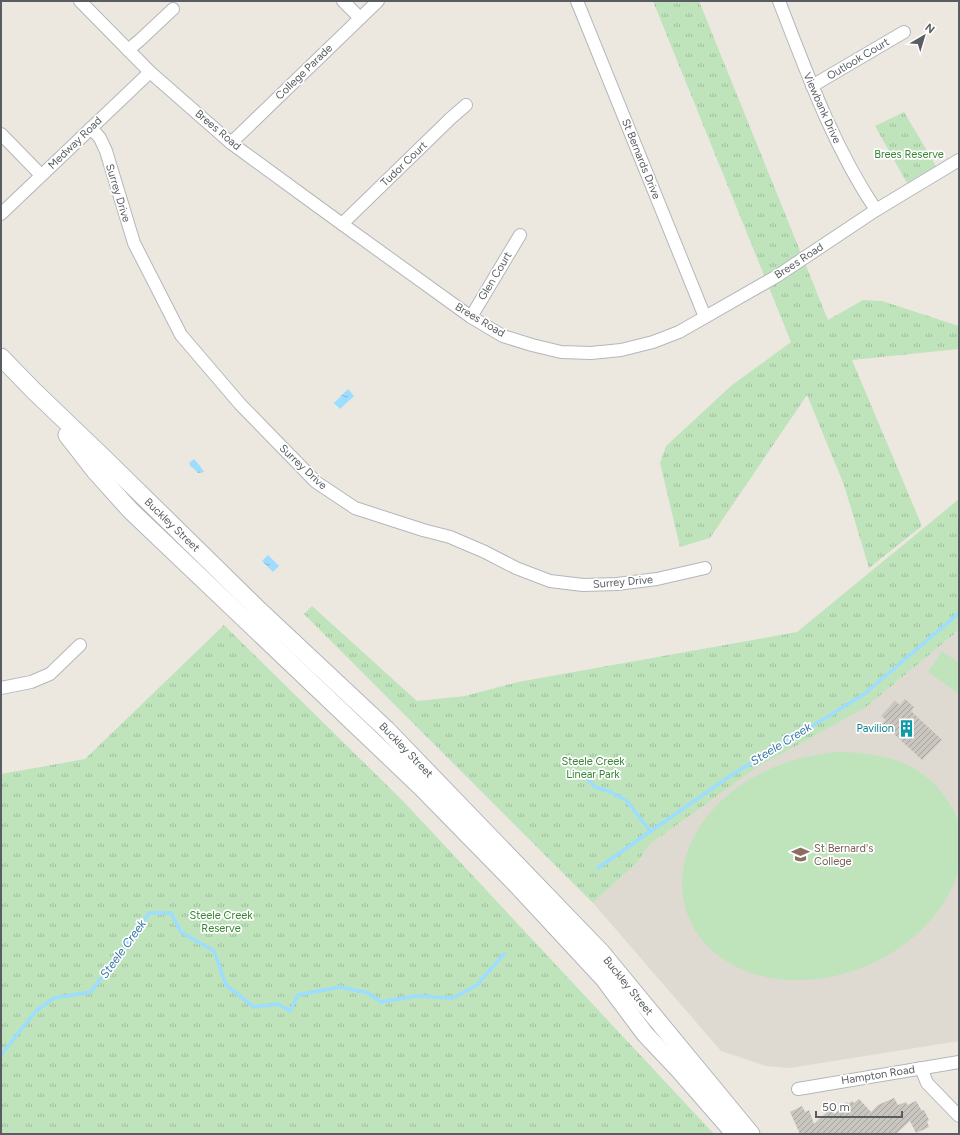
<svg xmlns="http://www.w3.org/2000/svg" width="960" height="1135" font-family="Figtree,sans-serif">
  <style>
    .education { fill: #dedad1 }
    .grass { fill: url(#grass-tufts) }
    .pitch { fill: #bfe4bc }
    .water { fill: url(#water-ripples) }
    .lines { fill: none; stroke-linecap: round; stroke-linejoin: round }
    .stream { stroke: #9dddff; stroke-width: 3.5 }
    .building { fill: url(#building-hatch) }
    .street-casing { stroke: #b3b7bb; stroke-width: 14 }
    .secondary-casing { stroke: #b2b6bb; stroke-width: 19 }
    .street { stroke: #fff; stroke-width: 12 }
    .secondary { stroke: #fff; stroke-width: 17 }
    .labels { text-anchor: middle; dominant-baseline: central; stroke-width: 3.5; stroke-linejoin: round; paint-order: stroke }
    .street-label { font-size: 11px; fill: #595d61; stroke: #fff }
    .park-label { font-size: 11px; fill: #388534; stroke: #fff }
    .culture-label { font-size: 11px; fill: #0d838f; stroke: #fff; text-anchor: end }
    .education-label { font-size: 11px; fill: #785e54; stroke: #fff; text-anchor: start }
    .water-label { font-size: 12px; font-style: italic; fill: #3979a7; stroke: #fff }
  </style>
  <defs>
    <pattern id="grass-tufts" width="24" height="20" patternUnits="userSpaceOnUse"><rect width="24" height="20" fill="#bfe4bc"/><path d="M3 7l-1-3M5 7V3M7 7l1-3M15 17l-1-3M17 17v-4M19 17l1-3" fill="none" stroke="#9ebc9c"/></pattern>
    <pattern id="water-ripples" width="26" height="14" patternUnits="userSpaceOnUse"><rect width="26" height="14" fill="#9dddff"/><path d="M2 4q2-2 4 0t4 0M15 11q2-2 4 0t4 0" fill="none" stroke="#83b6d2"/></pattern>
    <pattern id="building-hatch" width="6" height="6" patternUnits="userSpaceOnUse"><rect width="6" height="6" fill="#c9c5bf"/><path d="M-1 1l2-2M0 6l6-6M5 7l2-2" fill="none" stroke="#a6a39f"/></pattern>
  </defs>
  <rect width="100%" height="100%" fill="#ece8e0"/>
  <polygon class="education" points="959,630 959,1041 790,1068 766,1066 721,1051 593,903 637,863 649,845 756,768 865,708"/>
  <g class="grass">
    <polygon points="653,1 699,1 828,320 863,300 882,301 959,326 959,349 852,360 922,526 869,568 844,485 807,395 710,538 680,547 660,463 666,446 732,385 791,342"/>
    <polygon points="904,112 936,166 907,183 875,126"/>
    <polygon points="959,499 959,630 865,708 756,768 649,845 637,863 593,903 304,614 312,606 417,701 465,696 518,682 797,632"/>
    <polygon points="224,625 403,801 714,1134 1,1134 1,774 85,759"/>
  </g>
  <g class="pitch">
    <polygon points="942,651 959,663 959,694 928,672"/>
    <path d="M837 752C879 752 921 761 946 798 952 806 958 817 959 827 960 832 959 838 959 843 959 854 960 865 957 875 934 942 857 984 788 980 685 973 646 874 721 801 753 771 794 756 837 752Z"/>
  </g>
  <g class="water">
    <polygon points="348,389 354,396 340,409 334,403"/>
    <polygon points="194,459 200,466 204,472 198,473 189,464 190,462"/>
    <polygon points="268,555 279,566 273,572 262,561"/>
  </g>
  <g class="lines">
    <g class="stream">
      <polyline points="582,773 595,787 611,792 627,801 650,831"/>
      <polyline points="598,868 730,776 863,695 959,613"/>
      <polyline points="1,1055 36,1011 54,998 91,992 149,913 171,913 181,932 214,951 226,985 254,1007 278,1004 290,1011 298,995 340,987 368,993 381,1002 416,996 453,998 477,985 504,954"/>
    </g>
  </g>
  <g class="building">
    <polygon points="905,699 914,707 911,711 942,740 922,760 891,731 890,733 881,724 886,720 881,716 895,701 900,705"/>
    <polygon points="894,1098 898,1105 906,1102 907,1105 916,1101 922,1111 924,1110 929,1120 927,1122 929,1127 916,1133 910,1121 896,1134 800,1134 790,1112 802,1106 805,1112 809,1110 814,1124 830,1109 835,1114 847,1102 848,1104 852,1101 854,1103 859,1099 871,1112 878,1105"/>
  </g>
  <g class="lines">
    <defs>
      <g id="street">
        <polyline points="80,1 150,72 231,143 342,224 471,317 503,336 532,345 561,352 591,353 621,350 653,342 679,332 777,276 876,210 959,160"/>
        <polyline points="343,1 360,18"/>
        <polyline points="577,1 705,317"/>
        <path d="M779 1C807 73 833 146 876 210"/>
        <polyline points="128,50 140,40 173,9"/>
        <polyline points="812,86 904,32"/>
        <polyline points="91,128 100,138 106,151 134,243 181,335 240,404 316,482 355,508 423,530 450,537 485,552 516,568 550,581 583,585 617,584 657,579 705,568"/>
        <polyline points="1,134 41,175"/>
        <polyline points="231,143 378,1"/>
        <polyline points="1,214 150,72"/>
        <polyline points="342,224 451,118 466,105"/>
        <polyline points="471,317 520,235"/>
        <polyline points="1,688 31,682 50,674 80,645"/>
        <polyline points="921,1068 927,1083 959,1116"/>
        <polyline points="798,1089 959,1062"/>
      </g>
      <g id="secondary">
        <polyline points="1,357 34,391 106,460 258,609 387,730 601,952 751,1134"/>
        <polyline points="67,435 95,471 130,510 422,788 513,881 604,979 645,1034 679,1070 735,1134"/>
      </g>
    </defs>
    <use href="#street" class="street-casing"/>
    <use href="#secondary" class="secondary-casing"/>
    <use href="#street" class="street"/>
    <use href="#secondary" class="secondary"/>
  </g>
  <defs>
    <symbol id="building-bare" viewBox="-9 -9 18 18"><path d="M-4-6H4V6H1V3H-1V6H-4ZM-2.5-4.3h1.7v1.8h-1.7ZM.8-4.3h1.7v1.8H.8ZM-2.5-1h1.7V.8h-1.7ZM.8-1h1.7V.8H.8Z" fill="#0f9aa8" stroke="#fff" stroke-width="2.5" paint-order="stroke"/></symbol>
    <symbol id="school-bare" viewBox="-9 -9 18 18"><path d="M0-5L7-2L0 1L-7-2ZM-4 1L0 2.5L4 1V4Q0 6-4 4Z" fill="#8d6e63" stroke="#fff" stroke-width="2.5" paint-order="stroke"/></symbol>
  </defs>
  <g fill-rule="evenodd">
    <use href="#building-bare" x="894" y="716" width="25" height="25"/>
    <use href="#school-bare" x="788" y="842" width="25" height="25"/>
  </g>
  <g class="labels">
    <g class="street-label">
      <text transform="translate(858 59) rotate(-31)">Outlook Court</text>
      <text transform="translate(304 72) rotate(-44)">College Parade</text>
      <text transform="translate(822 108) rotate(66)">Viewbank Drive</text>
      <text transform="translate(218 130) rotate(40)">Brees Road</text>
      <text transform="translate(75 143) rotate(-44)">Medway Road</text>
      <text transform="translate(641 159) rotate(68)">St Bernards Drive</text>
      <text transform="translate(404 164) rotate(-44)">Tudor Court</text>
      <text transform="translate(118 193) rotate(73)">Surrey Drive</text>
      <text transform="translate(799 261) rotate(-33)">Brees Road</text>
      <text transform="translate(495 276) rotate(-59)">Glen Court</text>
      <text transform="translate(480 320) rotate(31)">Brees Road</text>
      <text transform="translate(303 467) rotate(43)">Surrey Drive</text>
      <text transform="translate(172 525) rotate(44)">Buckley Street</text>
      <text transform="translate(623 582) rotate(-5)">Surrey Drive</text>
      <text transform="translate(406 750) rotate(46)">Buckley Street</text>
      <text transform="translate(628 986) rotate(51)">Buckley Street</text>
      <text transform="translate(878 1075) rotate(-9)">Hampton Road</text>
    </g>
    <g class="park-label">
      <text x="909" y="154">Brees Reserve</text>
      <text x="593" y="761">Steele Creek<tspan x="593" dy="13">Linear Park</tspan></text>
      <text x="221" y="915">Steele Creek<tspan x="221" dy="13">Reserve</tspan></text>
    </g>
    <g class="culture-label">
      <text x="894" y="728">Pavilion</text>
    </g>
    <g class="education-label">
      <text x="814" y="848">St Bernard's<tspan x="814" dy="13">College</tspan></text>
    </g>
    <g class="water-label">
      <text transform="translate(781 744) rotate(-32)">Steele Creek</text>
      <text transform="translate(123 949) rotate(-54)">Steele Creek</text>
    </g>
  </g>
  <rect width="960" height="1135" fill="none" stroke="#595d61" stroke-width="4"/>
  <g transform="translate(924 36) rotate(38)" stroke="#ffffff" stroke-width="3" paint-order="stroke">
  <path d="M0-3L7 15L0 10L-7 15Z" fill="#595d61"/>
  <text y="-6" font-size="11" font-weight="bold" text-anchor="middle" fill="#595d61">N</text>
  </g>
  <path d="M816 1111v6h86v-6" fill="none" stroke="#595d61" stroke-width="2"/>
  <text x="822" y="1111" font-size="12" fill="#595d61" stroke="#ffffff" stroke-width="3" paint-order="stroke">50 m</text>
</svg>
